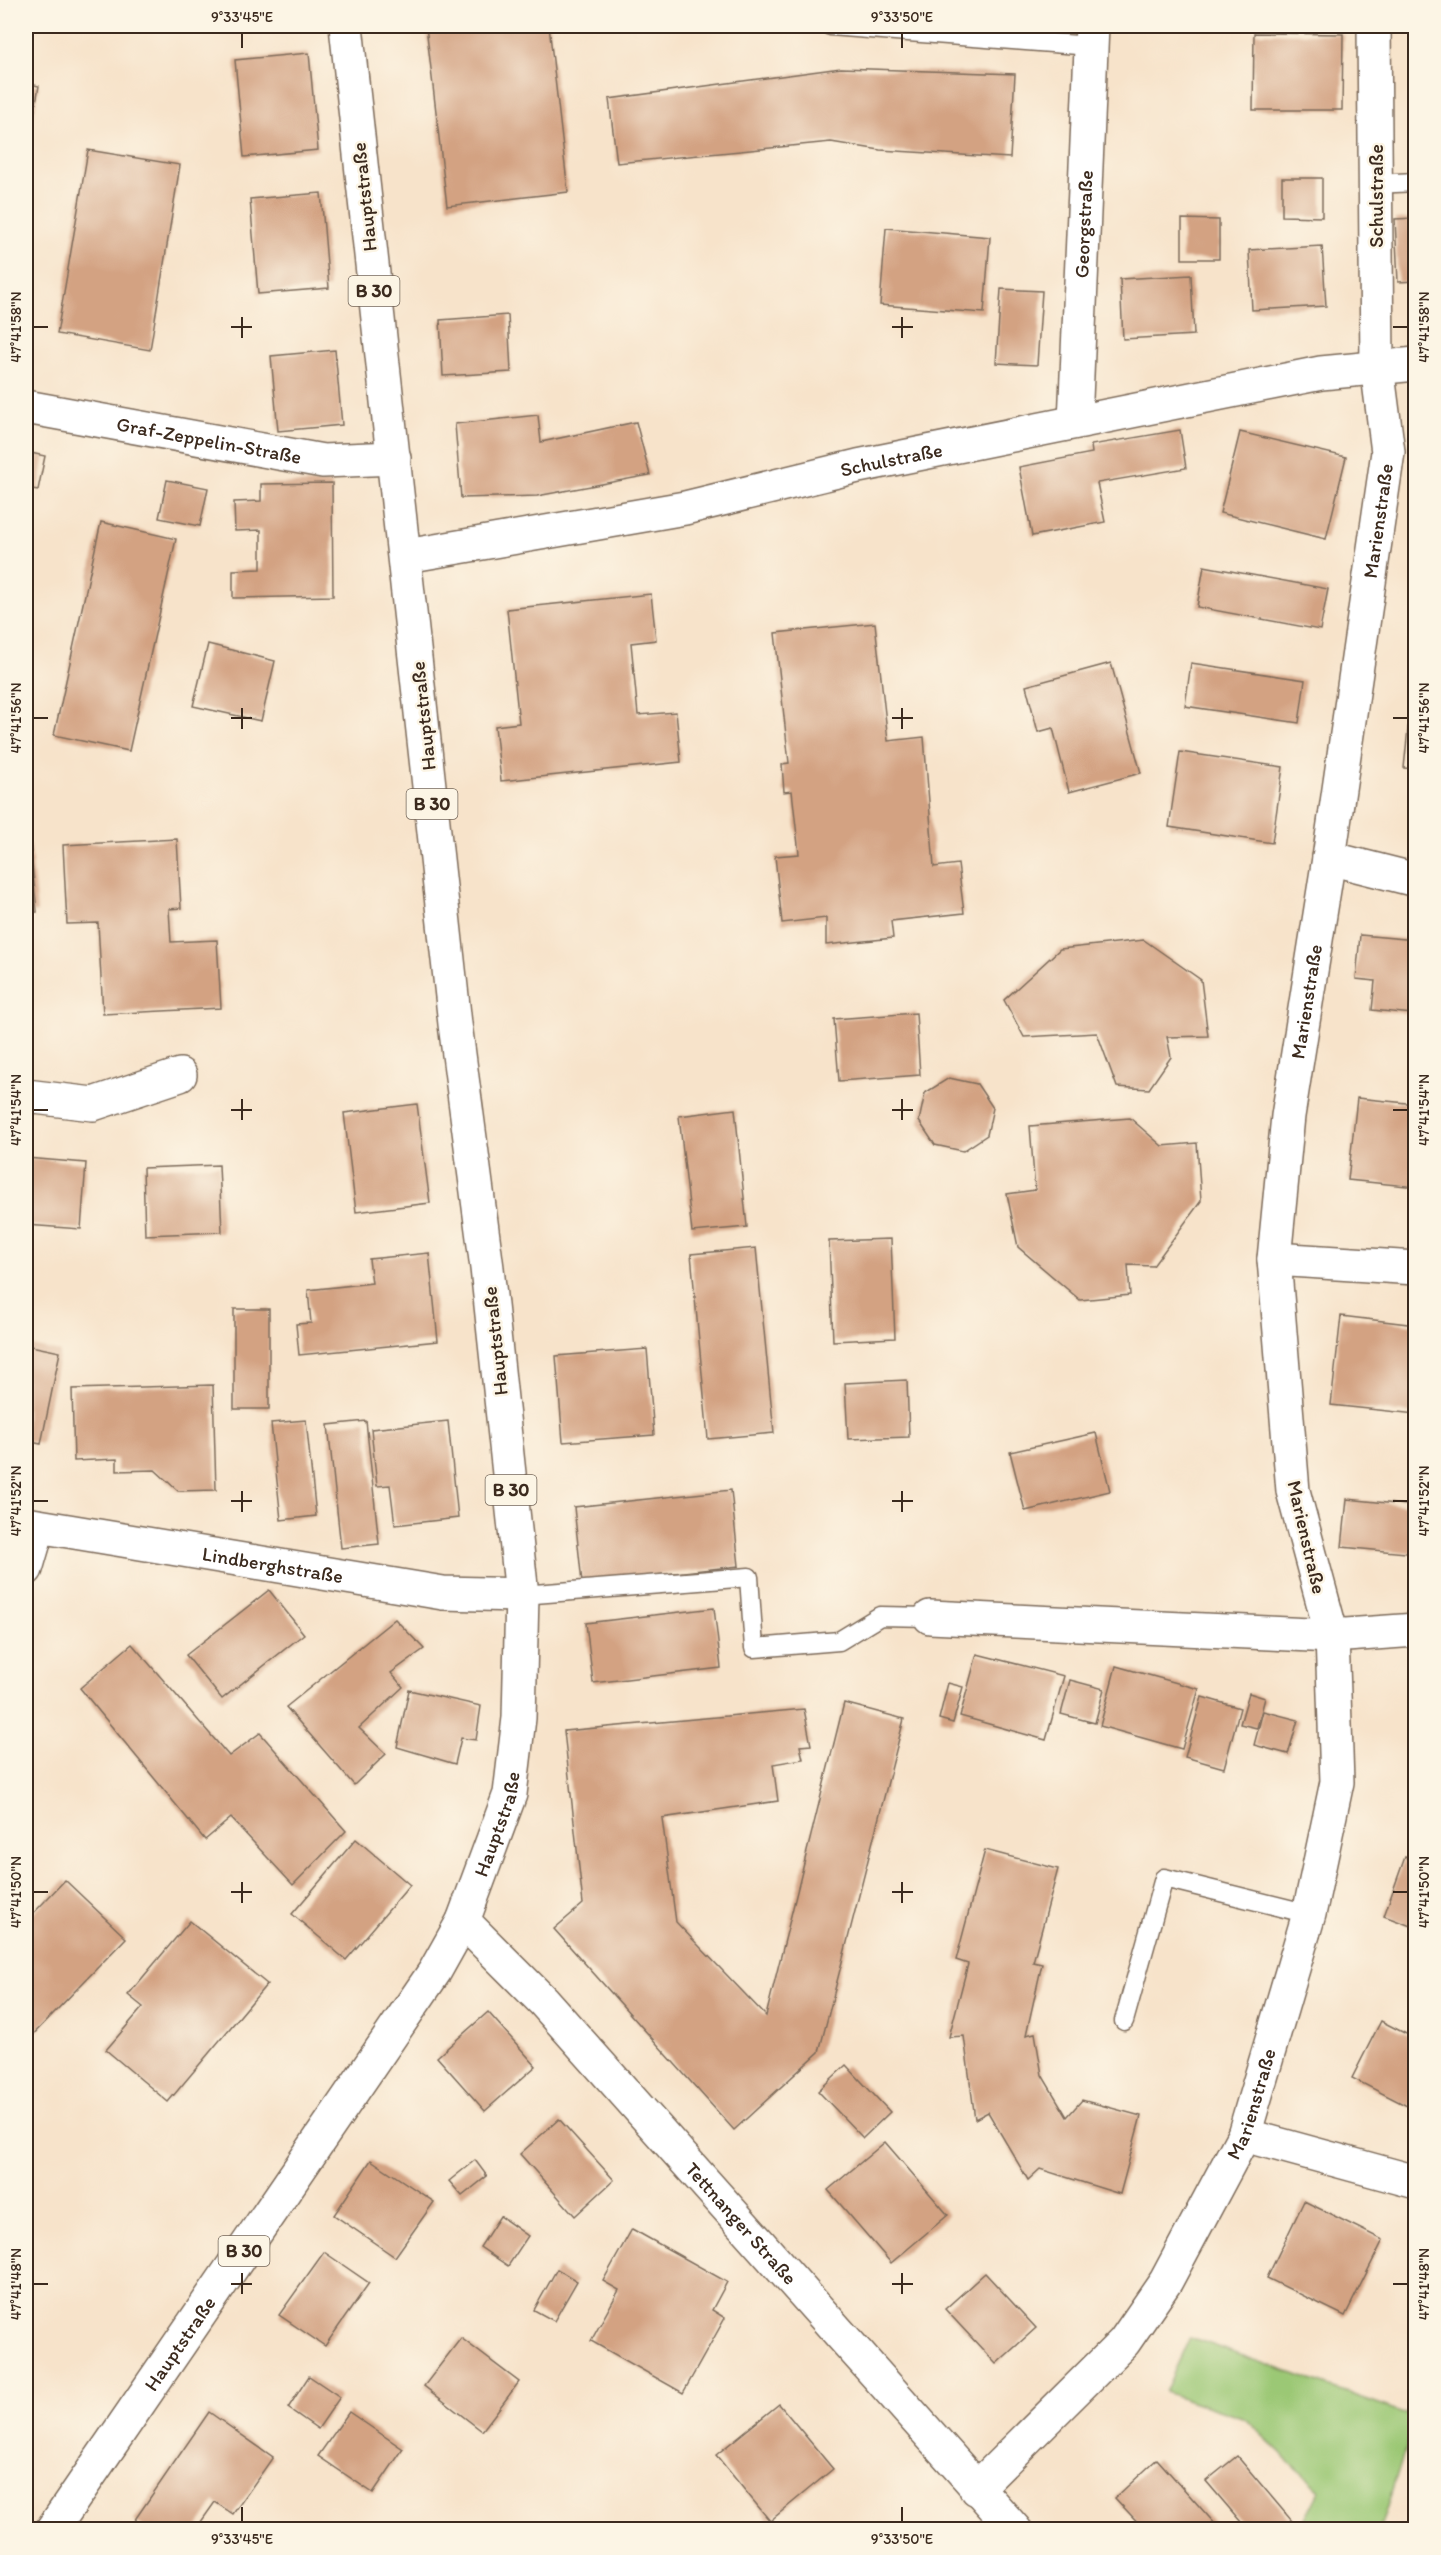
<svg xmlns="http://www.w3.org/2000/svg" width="1441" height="2555" font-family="Itim,sans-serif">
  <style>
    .green { fill: #9bc875; stroke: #6b794a; stroke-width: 1.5 }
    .building { fill: #d3a282 }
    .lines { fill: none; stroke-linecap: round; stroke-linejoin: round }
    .service-casing { stroke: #7d6b5a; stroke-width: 21 }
    .minor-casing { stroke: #7d6b5a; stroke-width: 36 }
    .secondary-casing { stroke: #7d6b5a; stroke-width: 36 }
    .primary-casing { stroke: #7d6b5a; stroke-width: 36 }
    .service { stroke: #fff; stroke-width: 18 }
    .minor { stroke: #fff; stroke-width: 33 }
    .secondary { stroke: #fff; stroke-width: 33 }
    .primary { stroke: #fff; stroke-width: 33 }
    .ticks { fill: none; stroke: #3b2a1e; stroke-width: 2 }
    .labels { text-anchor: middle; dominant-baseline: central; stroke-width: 5; stroke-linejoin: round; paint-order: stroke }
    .shield { fill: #fcf5e5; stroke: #75675a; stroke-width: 1.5 }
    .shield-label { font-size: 18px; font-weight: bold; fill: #3b2a1e }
    .street-label { font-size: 20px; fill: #3b2a1e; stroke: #fcf5e5 }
    .neatline { fill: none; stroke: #3b2a1e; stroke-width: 2 }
    .ticks-label { font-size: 15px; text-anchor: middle; fill: #3b2a1e }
  </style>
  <rect width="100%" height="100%" fill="#fcf5e5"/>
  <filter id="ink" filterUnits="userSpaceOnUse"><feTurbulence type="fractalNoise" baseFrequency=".0167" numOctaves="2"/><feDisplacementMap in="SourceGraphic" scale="12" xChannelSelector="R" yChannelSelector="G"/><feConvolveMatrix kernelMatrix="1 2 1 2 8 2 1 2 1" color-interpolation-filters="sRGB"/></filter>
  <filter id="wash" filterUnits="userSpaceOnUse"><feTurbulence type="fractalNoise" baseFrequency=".008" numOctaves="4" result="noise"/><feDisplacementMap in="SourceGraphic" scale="24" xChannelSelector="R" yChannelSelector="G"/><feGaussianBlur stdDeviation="1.35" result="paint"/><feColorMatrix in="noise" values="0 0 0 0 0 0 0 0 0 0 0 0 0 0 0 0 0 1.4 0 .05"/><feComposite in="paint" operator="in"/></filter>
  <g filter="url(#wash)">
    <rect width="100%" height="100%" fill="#f7e3ca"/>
    <polygon class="green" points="1190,2337 1415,2417 1380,2529 1310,2529 1303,2523 1320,2490 1245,2419 1165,2392"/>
    <g id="blocks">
      <g class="building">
        <polygon points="426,26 549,26 568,192 447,206"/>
        <polygon points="1254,33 1343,34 1342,110 1253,110"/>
        <polygon points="309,53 318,150 244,157 235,60"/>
        <polygon points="841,68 1015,74 1010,158 880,150 831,142 617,163 609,99"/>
        <polygon points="26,83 39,86 27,151 26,151"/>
        <polygon points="1414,110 1416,110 1416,151 1411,151"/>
        <polygon points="88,150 180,165 150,350 57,334"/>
        <polygon points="1282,178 1322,178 1322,217 1282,216"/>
        <polygon points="321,193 329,288 258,294 250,199"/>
        <polygon points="1416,218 1416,281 1398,282 1395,219"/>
        <polygon points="1182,219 1219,220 1219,259 1182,259"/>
        <polygon points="886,228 990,237 984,313 880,305"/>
        <polygon points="1322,246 1326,306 1252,310 1249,250"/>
        <polygon points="1191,275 1194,335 1123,339 1120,279"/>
        <polygon points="1001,289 1042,291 1037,365 996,363"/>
        <polygon points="508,315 511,372 443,376 440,320"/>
        <polygon points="335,350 342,425 278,431 271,356"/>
        <polygon points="538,415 541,442 636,422 650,475 537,496 461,498 455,424"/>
        <polygon points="1180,430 1186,468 1097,483 1105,522 1032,536 1019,467 1092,453 1091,445"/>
        <polygon points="1240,432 1346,457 1326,539 1220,513"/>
        <polygon points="26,452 45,456 38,490 26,488"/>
        <polygon points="167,480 208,488 200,526 159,518"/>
        <polygon points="332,483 333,596 233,598 233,570 261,569 261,530 235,531 234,502 261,501 261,484"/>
        <polygon points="101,522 176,539 129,751 54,735"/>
        <polygon points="1204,566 1328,589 1320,630 1197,607"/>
        <polygon points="651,594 656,640 631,643 638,715 676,712 681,762 501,781 495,726 519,723 507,609"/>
        <polygon points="875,623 888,741 924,737 934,867 958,864 964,913 891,921 893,938 826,945 826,918 782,923 775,856 799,854 792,791 784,792 782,764 789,763 775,633"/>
        <polygon points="208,644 275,661 261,721 193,706"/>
        <polygon points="1111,663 1141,773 1069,792 1053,728 1038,732 1026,686"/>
        <polygon points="1191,663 1305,680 1299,723 1185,706"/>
        <polygon points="1411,699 1416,700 1416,769 1404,768"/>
        <polygon points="1180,752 1283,767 1272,843 1169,827"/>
        <polygon points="177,839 181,908 169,909 171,942 217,940 221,1008 103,1014 98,923 67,924 63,845"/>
        <polygon points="26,844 30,844 37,912 26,913"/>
        <polygon points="1360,935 1416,940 1413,1014 1372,1010 1375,981 1356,979"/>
        <polygon points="1144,940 1201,980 1208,1036 1167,1037 1171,1057 1149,1089 1117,1087 1097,1033 1024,1037 1004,1000 1060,949"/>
        <polygon points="916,1013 920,1075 839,1081 834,1019"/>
        <polygon points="949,1078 977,1084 993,1108 987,1135 963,1151 935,1145 919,1121 925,1093"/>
        <polygon points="1357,1098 1416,1104 1416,1187 1348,1180"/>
        <polygon points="417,1104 430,1203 356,1212 344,1113"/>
        <polygon points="735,1109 747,1227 692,1232 679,1116"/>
        <polygon points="1130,1118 1162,1146 1197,1143 1201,1201 1153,1266 1128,1265 1130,1295 1080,1300 1018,1247 1007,1194 1035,1190 1030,1126"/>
        <polygon points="26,1158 86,1163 81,1229 26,1225"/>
        <polygon points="219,1165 222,1232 145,1235 143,1168"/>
        <polygon points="891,1239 895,1338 833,1341 829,1241"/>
        <polygon points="756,1248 774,1433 708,1439 691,1254"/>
        <polygon points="429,1253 438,1341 299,1355 296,1324 311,1323 308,1290 372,1283 369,1259"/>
        <rect x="234" y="1309" width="35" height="100"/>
        <polygon points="1341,1316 1416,1325 1416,1414 1331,1405"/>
        <polygon points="26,1345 60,1352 41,1444 26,1441"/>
        <polygon points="647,1349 654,1435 563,1442 556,1356"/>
        <polygon points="907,1380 909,1437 848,1439 845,1383"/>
        <polygon points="213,1385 216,1490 178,1491 155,1470 117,1471 117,1459 74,1461 72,1389"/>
        <polygon points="306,1420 316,1516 281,1520 271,1423"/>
        <polygon points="366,1421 379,1544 341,1548 328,1425"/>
        <polygon points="448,1421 458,1518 395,1525 390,1485 377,1486 371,1429"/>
        <polygon points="1096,1433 1110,1491 1025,1511 1010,1452"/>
        <polygon points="731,1490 739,1566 582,1583 574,1507"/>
        <polygon points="1347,1499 1416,1506 1416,1554 1342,1547"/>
        <polygon points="269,1590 304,1634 222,1699 186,1655"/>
        <polygon points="714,1608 721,1668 593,1683 586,1623"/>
        <polygon points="395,1619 424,1649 391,1673 403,1687 359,1728 386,1754 354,1785 286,1707"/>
        <polygon points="132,1644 229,1756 260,1733 346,1831 293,1885 231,1818 205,1840 80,1688"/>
        <polygon points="977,1654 1064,1676 1046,1740 960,1716"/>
        <polygon points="1116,1666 1199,1689 1182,1749 1100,1726"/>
        <polygon points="1070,1680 1104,1689 1095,1723 1061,1714"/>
        <polygon points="948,1683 963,1687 953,1723 939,1719"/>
        <polygon points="409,1690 481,1706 476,1740 461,1738 455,1764 397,1747"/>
        <polygon points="1249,1693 1265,1698 1257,1728 1240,1724"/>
        <polygon points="1202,1697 1240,1708 1224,1768 1185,1757"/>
        <polygon points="844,1703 904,1719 819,2052 734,2130 554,1929 583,1904 564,1731 804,1709 811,1745 800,1746 803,1759 773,1764 778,1801 662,1818 676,1922 766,2016"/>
        <polygon points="1263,1711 1298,1720 1288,1754 1254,1745"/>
        <polygon points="1416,1737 1416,1761 1407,1757"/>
        <polygon points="356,1839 410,1885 346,1960 292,1914"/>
        <polygon points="985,1850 1058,1869 1033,1962 1042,1964 1026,2035 1035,2033 1042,2075 1067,2117 1082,2100 1141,2116 1120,2194 1040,2169 1028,2180 988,2112 975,2119 964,2036 949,2037 968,1964 956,1960"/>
        <polygon points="1405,1857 1416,1860 1416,1928 1384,1916"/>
        <polygon points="65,1880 126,1938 26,2042 26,1921"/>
        <polygon points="190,1921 267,1984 168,2102 106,2050 143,2007 128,1995"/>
        <polygon points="488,2012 536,2066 485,2111 437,2057"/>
        <polygon points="1381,2021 1416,2039 1416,2093 1409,2107 1352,2078"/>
        <polygon points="846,2065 890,2112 863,2138 818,2091"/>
        <polygon points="559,2119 614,2180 575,2216 520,2154"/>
        <polygon points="885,2142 948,2215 891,2263 828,2190"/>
        <polygon points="371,2160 434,2202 395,2257 334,2215"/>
        <polygon points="475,2160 487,2176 462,2196 449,2181"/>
        <polygon points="1304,2201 1383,2240 1345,2316 1267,2278"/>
        <polygon points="500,2216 528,2236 508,2266 480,2247"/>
        <polygon points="632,2229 727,2282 712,2310 725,2318 683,2393 591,2341 619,2290 603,2281"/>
        <polygon points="324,2252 369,2283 325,2346 279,2315"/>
        <polygon points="557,2269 577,2281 554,2321 534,2310"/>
        <polygon points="985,2273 1036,2328 996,2364 945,2309"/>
        <polygon points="461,2338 519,2382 482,2431 424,2386"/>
        <polygon points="309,2376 340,2397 318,2429 288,2408"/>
        <polygon points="779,2404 833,2469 770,2521 716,2455"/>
        <polygon points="209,2412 273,2457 233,2514 215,2502 196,2529 147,2529 134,2521"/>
        <polygon points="349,2412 403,2449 373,2493 318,2456"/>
        <polygon points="1237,2456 1292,2521 1281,2529 1247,2529 1206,2481"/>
        <polygon points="1157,2459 1216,2525 1211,2529 1144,2529 1115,2498"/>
      </g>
    </g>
  </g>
  <g filter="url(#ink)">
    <use href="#blocks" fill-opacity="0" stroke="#7d6b5a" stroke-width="1.5"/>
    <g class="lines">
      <defs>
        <g id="service">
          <polyline points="830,26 1091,46"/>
          <polyline points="1375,184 1416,182"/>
          <polyline points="522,1595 749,1577 754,1648 839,1641 880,1616 930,1617"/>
          <polyline points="1124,2021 1164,1878 1309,1914"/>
        </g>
        <g id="minor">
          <path id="s1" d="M26 407 323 461 394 458"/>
          <path id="s2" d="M1075 422 1092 26"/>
          <path id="s3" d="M406 556 685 508 858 466 1321 373 1416 364"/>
          <polyline points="1329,858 1416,880"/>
          <polyline points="26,1096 93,1104 180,1075"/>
          <polyline points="1274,1259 1416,1268"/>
          <path id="s4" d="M26 1524 443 1593 522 1595"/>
          <polyline points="26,1569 38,1528"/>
          <polyline points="930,1617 1332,1636 1416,1630"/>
          <polyline points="1244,2135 1416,2182"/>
          <path id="s5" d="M976 2489 1124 2342 1166 2281 1244 2135 1309 1914 1337 1782 1332 1636 1293 1491 1274 1259 1288 1116 1329 858 1388 452 1377 366 1374 26"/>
        </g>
        <g id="secondary">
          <path id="s6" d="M463 1921 543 2001 1015 2530"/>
        </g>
        <g id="primary">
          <path id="s7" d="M52 2530 435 1971 463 1921 510 1794 519 1718 522 1595 487 1268 455 1024 346 26"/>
        </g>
      </defs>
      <use href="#service" class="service-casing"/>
      <use href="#minor" class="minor-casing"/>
      <use href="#secondary" class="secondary-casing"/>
      <use href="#primary" class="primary-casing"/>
      <use href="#service" class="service"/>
      <use href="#minor" class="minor"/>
      <use href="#secondary" class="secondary"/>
      <use href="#primary" class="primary"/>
    </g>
  </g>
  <path class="ticks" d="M242 33V48M902 33V48M242 317V338M902 317V338M33 327H48M231 327H252M892 327H913M1393 327H1408M242 708V729M902 708V729M33 718H48M231 718H252M892 718H913M1393 718H1408M242 1099V1120M902 1099V1120M33 1110H48M231 1110H252M892 1110H913M1393 1110H1408M242 1491V1512M902 1491V1512M33 1501H48M231 1501H252M892 1501H913M1393 1501H1408M242 1882V1903M902 1882V1903M33 1892H48M231 1892H252M892 1892H913M1393 1892H1408M242 2273V2294M902 2273V2294M33 2284H48M231 2284H252M892 2284H913M1393 2284H1408M242 2507V2522M902 2507V2522"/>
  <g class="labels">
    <g class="shield">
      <rect x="348.5" y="276" width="51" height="30" rx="4.5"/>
      <rect x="406.5" y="789" width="51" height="30" rx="4.5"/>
      <rect x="485.5" y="1475" width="51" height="30" rx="4.5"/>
      <rect x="218.5" y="2236" width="51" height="30" rx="4.5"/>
    </g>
    <g class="shield-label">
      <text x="374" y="291">B 30</text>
      <text x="432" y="804">B 30</text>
      <text x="511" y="1490">B 30</text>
      <text x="244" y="2251">B 30</text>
    </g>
    <g class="street-label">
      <text transform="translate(1376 196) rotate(-90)">Schulstraße</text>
      <text transform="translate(364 197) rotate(-96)">Hauptstraße</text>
      <text stroke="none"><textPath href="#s2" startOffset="198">Georgstraße</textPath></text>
      <text stroke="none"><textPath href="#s1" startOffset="186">Graf-Zeppelin-Straße</textPath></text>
      <text stroke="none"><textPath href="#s3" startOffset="495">Schulstraße</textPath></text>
      <text stroke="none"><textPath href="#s5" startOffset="2088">Marienstraße</textPath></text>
      <text transform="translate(423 716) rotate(-96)">Hauptstraße</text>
      <text stroke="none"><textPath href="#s5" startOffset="1602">Marienstraße</textPath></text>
      <text transform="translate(495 1341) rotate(-96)">Hauptstraße</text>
      <text transform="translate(1307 1537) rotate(77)">Marienstraße</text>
      <text stroke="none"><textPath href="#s4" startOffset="250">Lindberghstraße</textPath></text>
      <text stroke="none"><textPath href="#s7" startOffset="838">Hauptstraße</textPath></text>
      <text stroke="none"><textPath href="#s5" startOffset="480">Marienstraße</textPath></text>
      <text stroke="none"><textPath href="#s6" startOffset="411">Tettnanger Straße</textPath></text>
      <text stroke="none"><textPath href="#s7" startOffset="226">Hauptstraße</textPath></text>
    </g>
  </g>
  <rect width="1441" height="2555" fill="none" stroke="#fcf5e5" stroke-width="66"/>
  <rect x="33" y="33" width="1375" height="2489" class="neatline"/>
  <g class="ticks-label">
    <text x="242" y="22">9°33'45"E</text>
    <text x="902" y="22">9°33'50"E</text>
    <text transform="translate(16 327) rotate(-90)" y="5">47°41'58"N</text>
    <text transform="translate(1424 327) rotate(-90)" y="5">47°41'58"N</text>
    <text transform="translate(16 718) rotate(-90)" y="5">47°41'56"N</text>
    <text transform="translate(1424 718) rotate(-90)" y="5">47°41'56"N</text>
    <text transform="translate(16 1110) rotate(-90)" y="5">47°41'54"N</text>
    <text transform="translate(1424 1110) rotate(-90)" y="5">47°41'54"N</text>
    <text transform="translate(16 1501) rotate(-90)" y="5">47°41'52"N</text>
    <text transform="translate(1424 1501) rotate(-90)" y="5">47°41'52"N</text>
    <text transform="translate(16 1892) rotate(-90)" y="5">47°41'50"N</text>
    <text transform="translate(1424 1892) rotate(-90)" y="5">47°41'50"N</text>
    <text transform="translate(16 2284) rotate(-90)" y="5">47°41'48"N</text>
    <text transform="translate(1424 2284) rotate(-90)" y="5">47°41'48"N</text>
    <text x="242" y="2544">9°33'45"E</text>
    <text x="902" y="2544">9°33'50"E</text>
  </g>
</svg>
